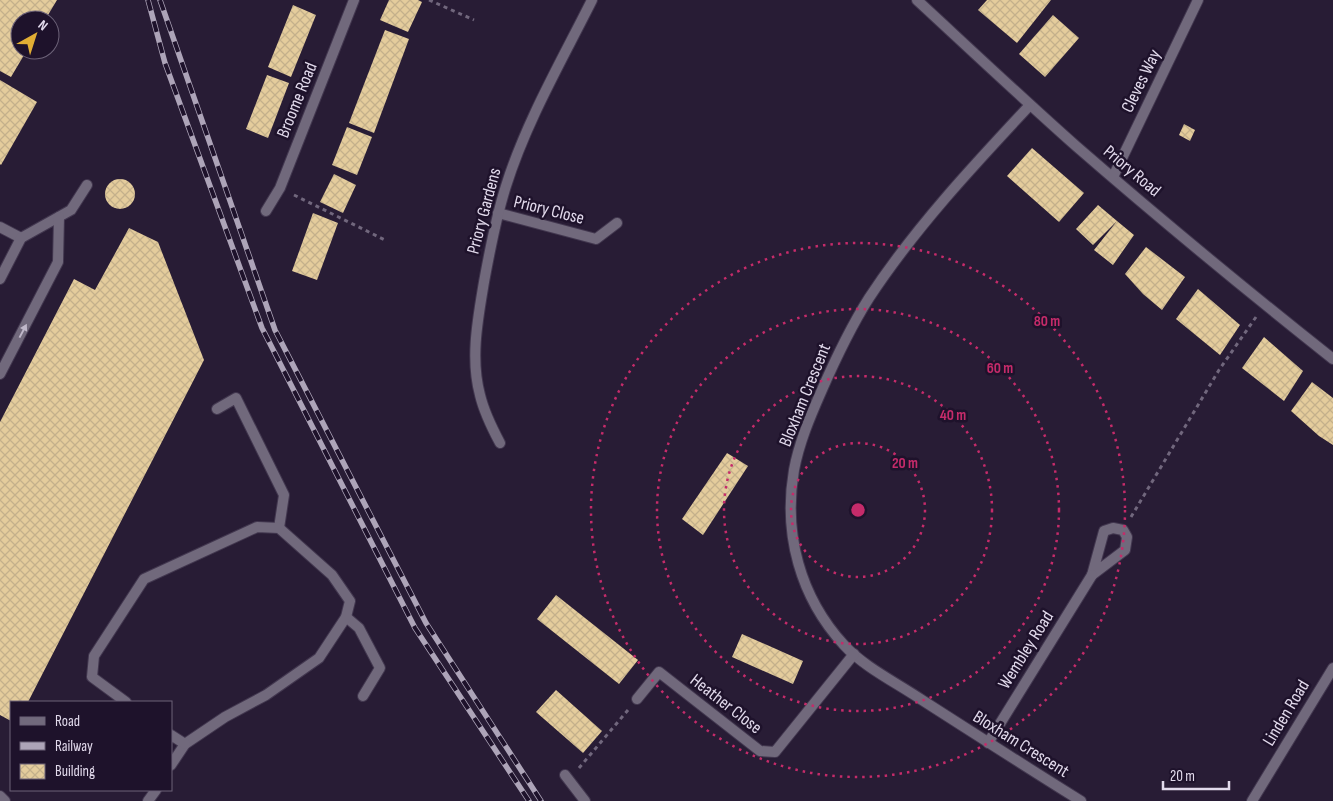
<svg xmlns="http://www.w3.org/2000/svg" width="1333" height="801" font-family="'Sofia Sans Condensed',sans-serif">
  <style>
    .building { fill: url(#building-cross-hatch) }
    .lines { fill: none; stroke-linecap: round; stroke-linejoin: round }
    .lane-casing { stroke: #42374f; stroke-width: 12 }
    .street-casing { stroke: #42374f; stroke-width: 12 }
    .path { stroke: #71677d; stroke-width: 3; stroke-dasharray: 4 4; stroke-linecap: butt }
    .lane { stroke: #71697c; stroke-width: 10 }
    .street { stroke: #71697c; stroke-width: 10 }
    .rail-casing { stroke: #ada4b8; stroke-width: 5.5 }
    .rail { stroke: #1e122b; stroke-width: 4; stroke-dasharray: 11; stroke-linecap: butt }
    .oneway { fill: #c0b8ca }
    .ring { fill: none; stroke: #c52b6a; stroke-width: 2.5; stroke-dasharray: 2.5 5 }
    .labels { text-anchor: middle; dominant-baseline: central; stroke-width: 5; stroke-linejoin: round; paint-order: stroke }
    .street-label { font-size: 18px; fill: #e2daec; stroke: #1e122b }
    .centre { fill: #c52b6a; stroke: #1e122b; stroke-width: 2.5 }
    .ring-label { font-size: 15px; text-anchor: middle; font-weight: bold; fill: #c52b6a; stroke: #1e122b; stroke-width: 5; stroke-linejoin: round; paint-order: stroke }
  </style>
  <defs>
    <pattern id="building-cross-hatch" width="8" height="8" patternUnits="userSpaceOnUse" patternTransform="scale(1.25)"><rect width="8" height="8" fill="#e4cc9c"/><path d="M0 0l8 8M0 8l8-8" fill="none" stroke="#c4b08b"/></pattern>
  </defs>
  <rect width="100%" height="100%" fill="#281c35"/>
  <g class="building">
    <polygon points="0,0 57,0 45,20 20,20 20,50 27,50 11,77 0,71"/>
    <polygon points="389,0 418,0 422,2 408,32 380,20"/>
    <polygon points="987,0 1051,0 1017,43 978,10"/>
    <polygon points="293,5 316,15 291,77 268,67"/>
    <polygon points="1053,15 1079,38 1045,77 1019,54"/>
    <polygon points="385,30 409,39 374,133 349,123"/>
    <polygon points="267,75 289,83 268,138 246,129"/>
    <polygon points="0,80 37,102 1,165 0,164"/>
    <polygon points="1184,124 1195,130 1190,141 1179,135"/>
    <polygon points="347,127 372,137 357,175 332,165"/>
    <polygon points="1032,148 1084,193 1059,222 1007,176"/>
    <polygon points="334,174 356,185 343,213 320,202"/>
    <circle cx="120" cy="194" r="15"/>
    <polygon points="1098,205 1117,221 1134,235 1113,265 1094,250 1117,221 1093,245 1076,229"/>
    <polygon points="313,213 338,223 317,280 292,271"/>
    <polygon points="129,228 158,242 204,360 28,702 11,702 11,721 0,715 0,422 74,279 95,290"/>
    <polygon points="1146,247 1185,277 1162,310 1143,294 1125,274"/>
    <polygon points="1198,289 1240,325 1220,355 1176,319"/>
    <polygon points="1264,337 1303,371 1284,401 1242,368"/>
    <polygon points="1312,382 1333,398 1333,445 1319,436 1291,411"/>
    <polygon points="727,453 748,466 703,535 682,519"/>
    <polygon points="556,595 638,660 619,684 537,619"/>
    <polygon points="742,634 803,661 793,684 732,657"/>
    <polygon points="556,690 602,731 583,753 536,712"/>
  </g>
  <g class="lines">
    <defs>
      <g id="lane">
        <polyline points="0,227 21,238"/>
        <polyline points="0,279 21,238 71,210 87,185"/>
        <polyline points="0,374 58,262 59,217"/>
        <polyline points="217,409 236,398 284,495 279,528"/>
        <polyline points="346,617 359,628 380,668 363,696"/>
        <polyline points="126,702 92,677 94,656 144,579 257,527 279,528 332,575 350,601 346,617 319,658 266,695 225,717 185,744 171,765"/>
        <polyline points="171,735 185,744"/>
        <polyline points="148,801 156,790"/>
      </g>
      <g id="street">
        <path d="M917 0C970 49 1022 98 1076 146 1160 219 1246 290 1333 359"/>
        <path d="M1030 105C973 166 915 228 869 298 850 328 835 360 821 392 810 417 799 443 794 470 783 534 800 597 844 645 864 667 897 683 922 700 975 734 1028 768 1081 801"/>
        <polyline points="1113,177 1198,0"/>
        <polyline points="266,211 280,188 354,0"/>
        <polyline points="498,213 596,239 617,223"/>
        <path d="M500 443C492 428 484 412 480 395 470 358 478 318 484 282 490 249 496 217 506 186 526 122 562 60 592 0"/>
        <polygon points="1113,528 1123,530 1127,537 1125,550 1092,575 1104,531"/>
        <polyline points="637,699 659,672 760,751 775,752 854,654"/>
        <polyline points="988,743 1092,575"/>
        <polyline points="565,775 585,801"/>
        <polyline points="0,796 5,801"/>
        <polyline points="1252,801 1333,668"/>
      </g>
    </defs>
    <use href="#lane" class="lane-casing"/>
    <use href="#street" class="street-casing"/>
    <g class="path">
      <polyline points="429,0 474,20"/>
      <polyline points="294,195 385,240"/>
      <polyline points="1131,517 1219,370 1256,317"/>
      <polyline points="579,768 628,710"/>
    </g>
    <use href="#lane" class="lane"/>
    <use href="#street" class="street"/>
    <defs>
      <g id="rail">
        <polyline points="148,0 165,63 262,328 415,628 529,801"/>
        <polyline points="160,0 275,330 426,623 541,801"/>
      </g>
    </defs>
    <use href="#rail" class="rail-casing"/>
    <use href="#rail" class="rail"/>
  </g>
  <defs><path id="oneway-solid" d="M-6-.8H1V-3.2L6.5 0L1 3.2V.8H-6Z" transform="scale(1.25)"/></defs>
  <use class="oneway" href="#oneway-solid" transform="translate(23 331) rotate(-62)"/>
  <g class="ring">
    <circle cx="858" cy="510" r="67"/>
    <circle cx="858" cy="510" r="134"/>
    <circle cx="858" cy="510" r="201"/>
    <circle cx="858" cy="510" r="267"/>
  </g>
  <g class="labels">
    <g class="street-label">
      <text transform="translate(1141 81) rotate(-64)">Cleves Way</text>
      <text transform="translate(297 100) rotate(-68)">Broome Road</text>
      <text transform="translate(1132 171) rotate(40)">Priory Road</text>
      <text transform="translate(549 210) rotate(14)">Priory Close</text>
      <text transform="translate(484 211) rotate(-75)">Priory Gardens</text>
      <text transform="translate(805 395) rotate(-68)">Bloxham Crescent</text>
      <text transform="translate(1026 650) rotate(-58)">Wembley Road</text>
      <text transform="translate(726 704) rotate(38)">Heather Close</text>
      <text transform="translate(1286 713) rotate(-59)">Linden Road</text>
      <text transform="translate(1021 744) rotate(32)">Bloxham Crescent</text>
    </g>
  </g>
  <circle cx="858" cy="510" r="8" class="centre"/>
  <g class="ring-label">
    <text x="1047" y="326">80 m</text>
    <text x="1000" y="373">60 m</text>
    <text x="953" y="420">40 m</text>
    <text x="905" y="468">20 m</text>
  </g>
  <rect x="10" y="701" width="162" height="90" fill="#1e122b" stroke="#6c6278"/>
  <rect x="20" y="717" width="25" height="8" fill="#71697c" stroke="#6c6278"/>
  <text x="55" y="726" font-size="15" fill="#e2daec">Road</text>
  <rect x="20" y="742" width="25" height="8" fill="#ada4b8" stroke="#6c6278"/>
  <text x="55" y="751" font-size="15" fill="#e2daec">Railway</text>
  <rect x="20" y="764" width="25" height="15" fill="url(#building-cross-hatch)" stroke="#6c6278"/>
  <text x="55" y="776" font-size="15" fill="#e2daec">Building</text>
  <g transform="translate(35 35) rotate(39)"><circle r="24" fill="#1e122b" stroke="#6c6278"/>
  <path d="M0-4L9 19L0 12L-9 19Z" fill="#e2ae34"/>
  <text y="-8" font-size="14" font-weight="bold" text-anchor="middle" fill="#e2daec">N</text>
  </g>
  <path d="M1163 781v8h66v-8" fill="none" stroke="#e2daec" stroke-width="2.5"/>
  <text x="1170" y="781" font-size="15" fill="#e2daec" stroke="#1e122b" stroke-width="4" paint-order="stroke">20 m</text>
</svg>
